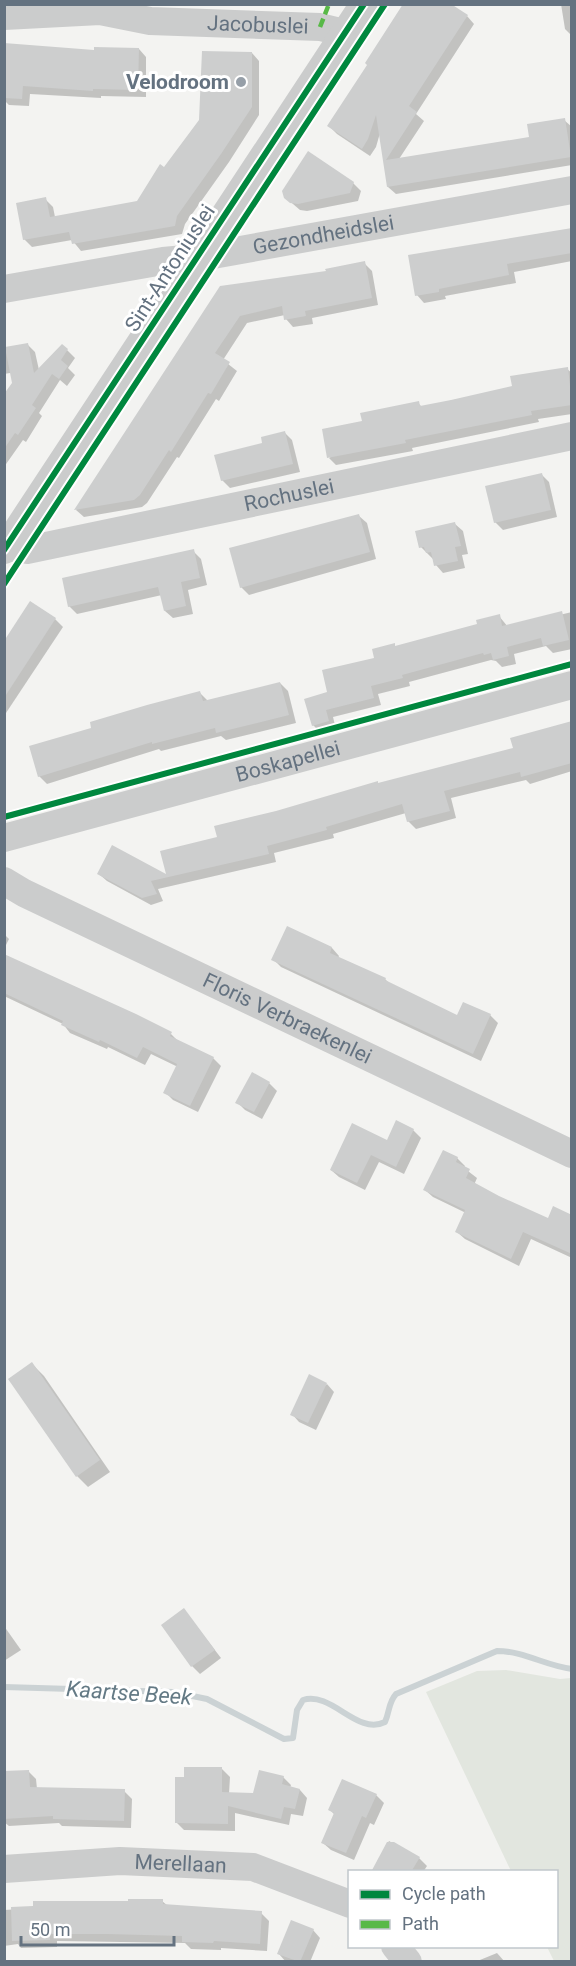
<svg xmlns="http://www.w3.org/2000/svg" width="576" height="1966" font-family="Roboto,sans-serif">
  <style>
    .green { fill: #e2e6df }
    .shadow { fill: #0003 }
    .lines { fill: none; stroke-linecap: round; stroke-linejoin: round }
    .stream { stroke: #cbd2d4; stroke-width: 6 }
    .building { fill: #cdcece }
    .minor { stroke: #cbcccc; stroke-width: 28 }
    .quiet { stroke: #58b947; stroke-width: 4.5; stroke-dasharray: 9 4.5; stroke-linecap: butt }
    .cycleway-casing { stroke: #fff; stroke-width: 10 }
    .cycleway { stroke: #00873e; stroke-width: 6 }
    .poi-dot { fill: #969fa8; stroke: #fff; stroke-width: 2 }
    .labels { text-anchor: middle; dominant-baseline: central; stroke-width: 6; stroke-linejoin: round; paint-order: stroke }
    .street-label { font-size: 21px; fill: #647280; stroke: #fff }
    .poi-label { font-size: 21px; font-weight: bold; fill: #647280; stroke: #fff; text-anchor: end }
    .water-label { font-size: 22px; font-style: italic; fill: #647a85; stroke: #fff }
  </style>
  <rect width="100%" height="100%" fill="#f3f3f1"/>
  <polygon class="green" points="506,1670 560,1679 571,1678 571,1961 554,1961 547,1947 556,1946 556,1872 511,1871 426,1692 477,1671"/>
  <g class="shadow">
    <polygon points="561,4 572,4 572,36 565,29"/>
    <polygon points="467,16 474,24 416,114 424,121 399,159 531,138 564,120 572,127 572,165 396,194 388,187 380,133 376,147 370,156 337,134 329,126"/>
    <polygon points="4,45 96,51 139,49 146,57 146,97 101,96 101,98 30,94 29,106 9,105 4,100"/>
    <polygon points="252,53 259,61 259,115 229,162 185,224 182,234 81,251 72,240 32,247 24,239 45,199 53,207 55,217 138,202 165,169"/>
    <polygon points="353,183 361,191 358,201 307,211 300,210 286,198"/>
    <polygon points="572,229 572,261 514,272 516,283 445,296 446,299 424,303 417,295"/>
    <polygon points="364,263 372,271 378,305 312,318 313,324 293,327 286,319 285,315 247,323 223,360 237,371 219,401 216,399 179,458 177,457 147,503 142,507 84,517 76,510 220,288 327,272"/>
    <polygon points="28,345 35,352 39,370 67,350 75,358 68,368 75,375 67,386 60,380 39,413 42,416 26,442 23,440 4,467 4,398 22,371 4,374 4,348"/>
    <polygon points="567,369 572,373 572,414 538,419 539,422 412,448 413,451 336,465 329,458 418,403 422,407 514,387"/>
    <polygon points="284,432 292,440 300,472 230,488 222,480 264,444"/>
    <polygon points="542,475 549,482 557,517 503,530 495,522"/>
    <polygon points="359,516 367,523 376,559 249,595 241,587"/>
    <polygon points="455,524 463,531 468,554 462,555 465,568 443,573 436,565 434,560 421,547"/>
    <polygon points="193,551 201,559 207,585 188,590 193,614 173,618 165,611 162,595 77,614 69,606"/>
    <polygon points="572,612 572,649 553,653 546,646 514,654 516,664 502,667 496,661 491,660 409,682 410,686 378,694 381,705 333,717 336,729 321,733 313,725 329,693 394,645 397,648 479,625 499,616 508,627"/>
    <polygon points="55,619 63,627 4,716 4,642"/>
    <polygon points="280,683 288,691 296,723 226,740 221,736 161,751 159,749 47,784 39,776 93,729 200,693 208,701"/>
    <polygon points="572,721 572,771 530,784 526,780 451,798 456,818 416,829 408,821 406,813 333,834 334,838 274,853 276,862 158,889 163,901 151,905 107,881 99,874 113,847 168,877 162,852 219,838 379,785 515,749"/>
    <polygon points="288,928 332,948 339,956 338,958 385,979 391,985 458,1017 490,1015 498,1023 481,1061 281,967 273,959"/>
    <polygon points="4,934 9,939 4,949"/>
    <polygon points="4,956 135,1016 171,1034 179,1042 213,1058 221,1066 198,1112 173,1100 165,1092 178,1067 151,1054 145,1065 108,1047 107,1049 70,1033 63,1024 4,996"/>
    <polygon points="269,1083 277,1091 262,1119 245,1110 237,1102"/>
    <polygon points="397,1122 413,1130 421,1138 404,1174 379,1162 365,1190 339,1177 331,1170 387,1142"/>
    <polygon points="457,1158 465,1166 464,1168 477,1178 474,1185 548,1220 572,1216 572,1258 531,1239 519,1266 465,1239 457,1232 466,1213 433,1197 425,1190"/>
    <polygon points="32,1364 44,1376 110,1472 88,1487 77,1476"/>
    <polygon points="327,1384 334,1392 316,1430 299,1422 292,1414"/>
    <polygon points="184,1610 221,1658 200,1674 192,1666"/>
    <polygon points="4,1626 21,1650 4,1661"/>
    <polygon points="222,1769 230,1777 229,1794 254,1794 283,1777 291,1785 290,1788 300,1790 307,1798 303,1816 291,1814 289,1825 235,1813 235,1831 184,1830 176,1822 185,1779"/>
    <polygon points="28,1771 36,1779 37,1789 124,1791 132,1799 131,1828 62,1826 59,1823 9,1826 4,1822 4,1773"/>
    <polygon points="376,1795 384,1803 374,1825 370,1823 354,1860 331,1850 323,1843 335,1815 330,1810"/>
    <polygon points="389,1841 419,1858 427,1866 423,1872 375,1872 375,1867"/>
    <polygon points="162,1901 168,1906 261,1913 269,1921 267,1951 221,1948 221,1950 191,1949 185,1943 57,1941 57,1947 21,1948 18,1944 4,1946 4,1910"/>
    <polygon points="313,1930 320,1938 310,1962 286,1962 279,1954"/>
    <polygon points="497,1953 505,1962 475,1962"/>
  </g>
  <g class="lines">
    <path class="stream" d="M4 1687 173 1692 207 1699 284 1739 293 1738 297 1710 303 1700C332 1691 357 1736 385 1722 390 1711 388 1703 396 1694L497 1651C524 1651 546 1666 572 1669"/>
  </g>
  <g class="building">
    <polygon points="403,4 451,4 468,15 409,106 417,112 386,160 529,137 527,124 565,118 571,157 387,187 376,115 368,139 362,149 327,126 367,65 365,63"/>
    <polygon points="4,43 94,50 94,47 139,48 138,90 93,89 93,91 23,86 22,99 4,98"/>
    <polygon points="202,51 252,52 252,107 221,154 177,216 175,226 72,244 69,232 23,240 16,203 46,197 50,217 137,201 160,164 164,167 199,120"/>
    <polygon points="308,151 354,182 350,193 298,204 290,203 284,198 282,191"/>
    <polygon points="572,228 572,253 507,264 509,275 439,289 439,292 415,296 408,255"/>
    <polygon points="365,261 372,298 305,311 306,316 284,320 282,306 240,316 215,353 230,362 211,394 208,393 171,452 169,450 140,495 134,500 74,510 220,286 326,271 325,269"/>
    <polygon points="28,343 34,373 62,344 68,349 61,360 68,366 59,379 52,374 32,405 36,408 18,435 15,433 4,449 4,394 12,383 5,347"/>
    <polygon points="568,367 572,405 531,411 532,415 405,440 406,443 327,458 322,429 362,421 360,413 419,401 420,406 451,400 512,386 510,376"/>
    <polygon points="285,431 293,464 221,481 214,455 262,443 261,437"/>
    <polygon points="542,473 551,510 494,523 485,486"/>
    <polygon points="359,514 370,552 240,588 229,548"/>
    <polygon points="455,522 461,546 455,547 458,561 434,566 431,552 426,553 424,547 419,548 415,531"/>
    <polygon points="194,549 200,578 181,582 186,606 164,611 158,587 68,607 62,578"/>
    <polygon points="30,601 56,618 4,698 4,641"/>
    <polygon points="562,611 569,640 543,646 541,638 507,647 509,656 493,660 491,653 484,655 483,653 402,675 403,678 371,686 374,698 326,710 329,721 312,726 304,699 327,692 322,670 374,658 372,649 395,643 395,646 477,624 476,620 500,614 502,626"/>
    <polygon points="280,682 289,715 216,733 215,728 152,744 152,742 38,777 29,746 91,728 90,722 147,705 200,691 203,701"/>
    <polygon points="572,721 572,763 521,777 520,772 444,791 450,811 407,822 402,804 326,827 327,830 267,846 269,854 151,881 157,894 142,898 97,874 112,845 166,874 160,851 217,837 214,826 276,811 378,781 378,783 513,748 510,738"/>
    <polygon points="287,926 332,947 330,953 386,978 385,980 457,1015 463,1002 491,1014 473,1054 271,960"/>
    <polygon points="4,954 136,1014 172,1032 170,1036 214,1057 190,1106 163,1093 177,1064 143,1047 137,1058 100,1040 99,1042 61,1025 63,1021 4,993"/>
    <polygon points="252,1072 270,1082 254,1112 235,1103"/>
    <polygon points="396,1120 414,1129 396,1167 371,1155 357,1183 330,1170 352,1123 387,1140"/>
    <polygon points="443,1150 458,1157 456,1162 470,1169 466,1178 499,1196 548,1218 553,1206 572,1215 572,1254 523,1232 511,1259 455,1232 465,1210 423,1190"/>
    <polygon points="32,1362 100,1460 76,1477 8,1379"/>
    <polygon points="309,1374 327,1383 308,1423 290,1415"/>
    <polygon points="184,1608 215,1650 191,1667 161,1625"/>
    <polygon points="184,1767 222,1767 222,1792 253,1793 259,1770 284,1776 282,1784 300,1789 295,1809 284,1807 281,1819 228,1806 228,1824 175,1823 175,1777 184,1777"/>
    <polygon points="29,1770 30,1787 125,1789 124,1821 53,1819 53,1816 4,1819 4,1771"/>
    <polygon points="342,1779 377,1794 366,1818 362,1816 346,1853 321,1843 334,1813 328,1810"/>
    <polygon points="387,1842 394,1842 420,1857 411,1872 371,1872"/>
    <polygon points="128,1899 163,1899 163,1904 262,1911 260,1944 214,1941 213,1943 182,1942 182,1936 107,1934 50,1934 50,1940 12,1941 11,1907 33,1906 33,1901 128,1901"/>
    <polygon points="291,1920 314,1929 300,1962 277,1954"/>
  </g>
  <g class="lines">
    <g class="minor">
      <path id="s1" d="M4 16 100 11 150 21 320 27 345 33"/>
      <path id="s2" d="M4 289 163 261 196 258 572 190"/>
      <path id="s3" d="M7 547 27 550 572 436"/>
      <polyline points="4,550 364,4"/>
      <path id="s4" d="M4 838 572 685"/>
      <path id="s5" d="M4 881 24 893 572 1154"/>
      <path id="s6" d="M4 1869 120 1861 253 1867 350 1904"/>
      <polyline points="395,1946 408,1962"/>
    </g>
    <polyline class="quiet" points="320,27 329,4"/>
    <defs>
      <g id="cycleway">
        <polyline points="4,550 364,4"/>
        <polyline points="4,584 385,4"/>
        <polyline points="4,817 572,664"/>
      </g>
    </defs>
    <use href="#cycleway" class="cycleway-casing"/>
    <use href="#cycleway" class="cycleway"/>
  </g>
  <circle class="poi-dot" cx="241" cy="82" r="6"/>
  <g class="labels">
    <g class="street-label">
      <text stroke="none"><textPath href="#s1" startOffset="255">Jacobuslei</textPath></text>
      <text stroke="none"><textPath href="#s2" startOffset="324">Gezondheidslei</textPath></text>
      <text transform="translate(170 268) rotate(-57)">Sint-Antoniuslei</text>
      <text stroke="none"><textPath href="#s3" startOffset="288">Rochuslei</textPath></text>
      <text stroke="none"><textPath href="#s4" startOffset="294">Boskapellei</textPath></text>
      <text stroke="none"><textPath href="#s5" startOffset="315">Floris Verbraekenlei</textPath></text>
      <text stroke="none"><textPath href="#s6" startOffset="177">Merellaan</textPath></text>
    </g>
    <g class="poi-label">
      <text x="229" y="82">Velodroom</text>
    </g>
    <g class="water-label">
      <text transform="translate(129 1693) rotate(4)">Kaartse Beek</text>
    </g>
  </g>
  <rect width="576" height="1966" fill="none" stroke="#647280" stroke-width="12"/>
  <rect x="348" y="1870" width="210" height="78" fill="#ffffff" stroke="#c1c7cc" stroke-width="1.5"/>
  <rect x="360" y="1890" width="30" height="9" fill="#00873e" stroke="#c1c7cc" stroke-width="1.5"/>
  <text x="402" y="1900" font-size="18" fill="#647280">Cycle path</text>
  <rect x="360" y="1920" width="30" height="9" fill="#58b947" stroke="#c1c7cc" stroke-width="1.5"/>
  <text x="402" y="1930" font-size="18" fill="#647280">Path</text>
  <path d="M21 1936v9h153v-9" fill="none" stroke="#647280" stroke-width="3"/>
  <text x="30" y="1936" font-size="18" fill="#647280" stroke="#ffffff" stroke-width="4.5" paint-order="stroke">50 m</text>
</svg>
